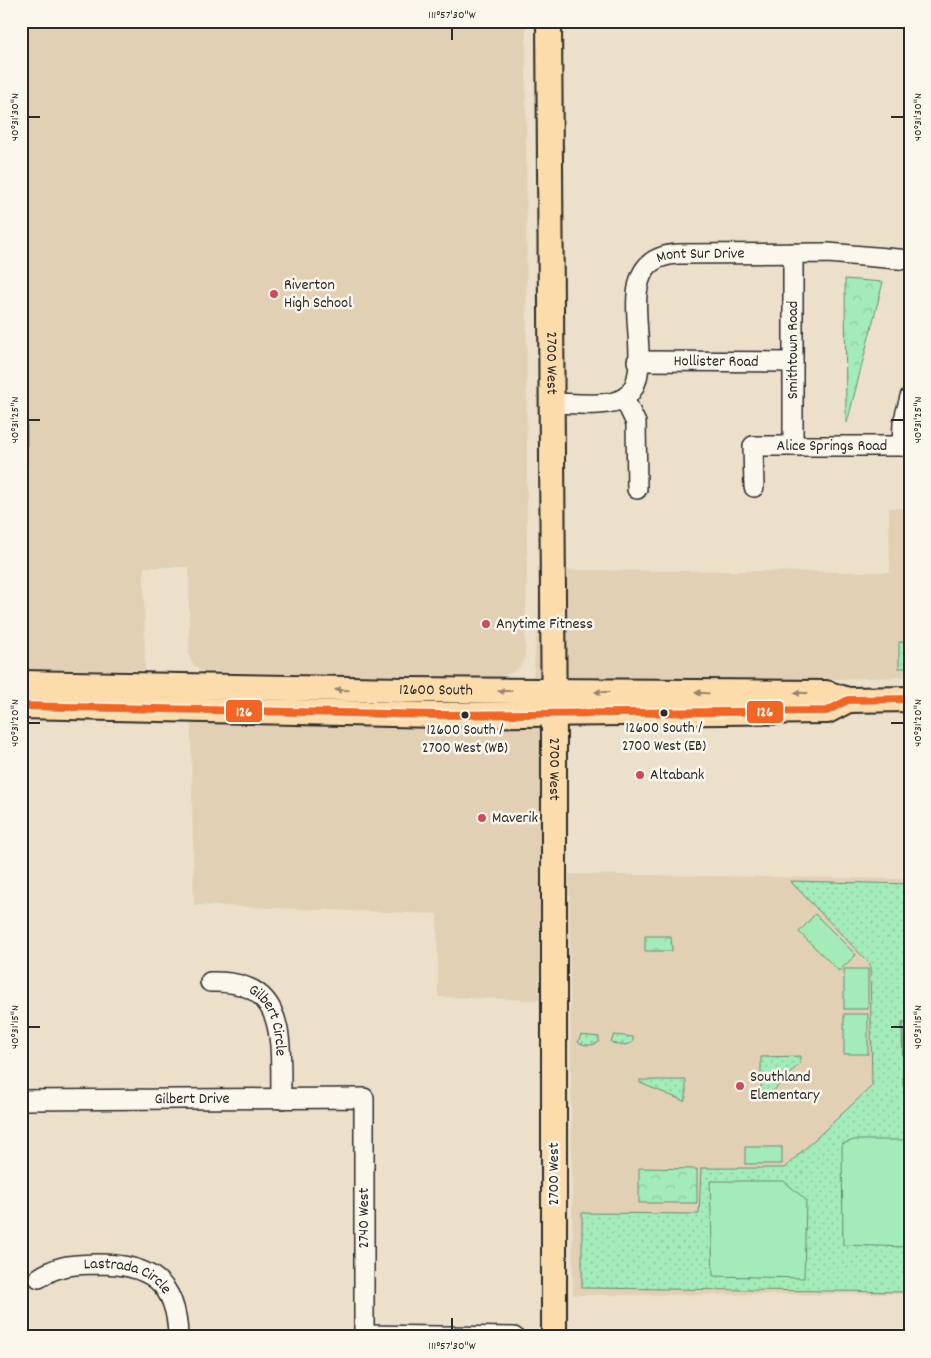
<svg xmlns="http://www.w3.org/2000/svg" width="931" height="1358" font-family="Dekko,sans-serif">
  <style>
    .built { fill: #e2d0b4 }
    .grass { fill: url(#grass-dots); stroke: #678b72 }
    .forest { fill: url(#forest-crowns); stroke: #678b72 }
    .pitch { fill: #a3ebb9; stroke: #678b72 }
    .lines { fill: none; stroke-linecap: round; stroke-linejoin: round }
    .minor-casing { stroke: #2b2b2b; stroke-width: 22 }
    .major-casing { stroke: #2b2b2b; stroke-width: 28 }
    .minor { stroke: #fbf7ec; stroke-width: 19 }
    .major { stroke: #fddcac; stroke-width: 24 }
    .bus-1-casing { stroke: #fbf7ec; stroke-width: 11 }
    .bus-1 { stroke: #f26522; stroke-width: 8 }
    .oneway { fill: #94846c }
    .ticks { fill: none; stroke: #2b2b2b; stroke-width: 2 }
    .poi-dot { fill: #d1495b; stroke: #fbf7ec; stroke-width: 2 }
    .bus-dot { fill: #2b2b2b; stroke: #fbf7ec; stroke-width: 2 }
    .labels { text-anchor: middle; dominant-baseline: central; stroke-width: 5; stroke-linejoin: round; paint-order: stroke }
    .bus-label { font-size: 15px; fill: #2b2b2b; stroke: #fbf7ec }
    .street-label { font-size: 16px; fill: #2b2b2b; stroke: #fbf7ec }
    .poi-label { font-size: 16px; fill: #2b2b2b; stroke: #fbf7ec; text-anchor: start }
    .line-badge { stroke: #fbf7ec; stroke-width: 2 }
    .badge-label { font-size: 14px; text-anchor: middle; font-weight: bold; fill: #fff }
    .neatline { fill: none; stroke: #2b2b2b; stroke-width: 2 }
    .ticks-label { font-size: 12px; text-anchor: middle; fill: #2b2b2b }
  </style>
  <defs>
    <pattern id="grass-dots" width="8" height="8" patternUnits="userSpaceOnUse" patternTransform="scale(1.25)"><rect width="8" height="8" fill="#a3ebb9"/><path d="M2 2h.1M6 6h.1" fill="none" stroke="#8cca9f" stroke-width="1.8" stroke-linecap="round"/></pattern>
    <pattern id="forest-crowns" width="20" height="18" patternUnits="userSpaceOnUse" patternTransform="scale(1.25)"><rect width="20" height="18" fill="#a3ebb9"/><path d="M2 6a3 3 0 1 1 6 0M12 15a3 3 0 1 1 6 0" fill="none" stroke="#8cca9f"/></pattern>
  </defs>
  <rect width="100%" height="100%" fill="#ece0cb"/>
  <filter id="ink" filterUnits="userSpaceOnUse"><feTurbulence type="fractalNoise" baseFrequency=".02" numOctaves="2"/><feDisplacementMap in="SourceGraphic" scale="10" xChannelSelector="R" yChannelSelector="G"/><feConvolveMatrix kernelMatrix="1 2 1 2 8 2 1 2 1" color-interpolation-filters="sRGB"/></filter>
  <g filter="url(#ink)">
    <g class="built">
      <polygon points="21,21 526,21 527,568 525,658 519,668 511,673 500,676 349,675 201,671 191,662 189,655 189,567 144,567 145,670 21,669"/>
      <polygon points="889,508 910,508 910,677 541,687 539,1000 438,997 437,914 194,905 190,684 533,679 541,570 890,572"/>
      <polygon points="569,874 910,879 910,1294 573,1295"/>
    </g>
    <g class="grass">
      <rect x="899" y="642" width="11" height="26"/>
      <polygon points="790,881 910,884 910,1022 902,1023 903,1087 910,1088 910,1292 582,1288 582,1213 699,1214 701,1168 784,1168 872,1086 870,964"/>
      <path d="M581 1035 599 1037V1042C594 1046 583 1046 578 1042Z"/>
      <path d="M614 1035 633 1037V1042C627 1046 617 1046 611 1042Z"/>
      <polygon points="800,1056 800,1063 764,1101 761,1098 761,1057"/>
      <polygon points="640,1080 686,1080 686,1097 684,1101 640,1083"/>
    </g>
    <g class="forest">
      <polygon points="845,279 883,282 847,423 846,423"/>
      <polygon points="645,936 671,936 672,951 645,951"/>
      <polygon points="903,1024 910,1024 910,1086 904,1086"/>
      <polygon points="639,1168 697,1169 697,1203 639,1203"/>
    </g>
    <g class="pitch">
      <rect x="21" y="421" width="6" height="46"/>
      <polygon points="21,493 26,493 27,539 21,539"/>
      <polygon points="815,914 856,955 839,971 799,932"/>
      <rect x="844" y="969" width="24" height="40"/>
      <rect x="844" y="1014" width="24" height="40"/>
      <polygon points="854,1140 910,1140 910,1247 843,1245 842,1144"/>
      <rect x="745" y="1147" width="37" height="17"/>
      <polygon points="710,1181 784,1181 806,1200 804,1278 713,1276"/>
    </g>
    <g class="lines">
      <defs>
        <g id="minor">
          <path id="s1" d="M637 361 793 362"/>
          <polyline points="624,398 636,423 637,489"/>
          <path id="s2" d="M551 403C571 403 608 408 624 398 666 371 598 257 679 254L828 253 910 260"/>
          <polyline points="793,446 793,253"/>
          <polyline points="902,446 903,423 910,397"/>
          <path id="s3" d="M754 487 753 446H910"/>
          <path id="s4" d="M210 982C289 979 280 1041 281 1099"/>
          <path id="s5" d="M21 1100 364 1098V1337"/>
          <path id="s6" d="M39 1278C59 1264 73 1265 97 1264 149 1264 177 1281 178 1337"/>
          <polyline points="364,1335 514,1337"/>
        </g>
        <g id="major">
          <path id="s7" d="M549 21 554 740V1337"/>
          <path id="s8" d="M21 683 405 690 826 693 848 700 910 699"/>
          <polyline points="21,706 439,715 827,711 848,700"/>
        </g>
      </defs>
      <use href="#minor" class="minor-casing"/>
      <use href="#major" class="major-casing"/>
      <use href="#minor" class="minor"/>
      <use href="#major" class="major"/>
      <defs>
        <polyline id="bus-1" points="21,706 439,715 827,711 848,700 910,699"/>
      </defs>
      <use href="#bus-1" class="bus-1-casing"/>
      <use href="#bus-1" class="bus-1"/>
    </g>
    <defs><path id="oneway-solid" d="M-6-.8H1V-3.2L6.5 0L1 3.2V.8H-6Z" transform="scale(1.25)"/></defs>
    <g class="oneway">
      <use href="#oneway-solid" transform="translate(342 690) rotate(-179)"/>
      <use href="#oneway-solid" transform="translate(505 691) rotate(-180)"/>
      <use href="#oneway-solid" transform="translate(602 692) rotate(-180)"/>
      <use href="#oneway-solid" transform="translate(702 693) rotate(-179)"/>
      <use href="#oneway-solid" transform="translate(801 693) rotate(180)"/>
    </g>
  </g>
  <path class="ticks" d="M452 28V40M28 117H40M891 117H904M28 420H40M891 420H904M28 723H40M891 723H904M28 1027H40M891 1027H904M452 1318V1330"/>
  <g class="poi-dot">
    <circle cx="274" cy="294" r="5"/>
    <circle cx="486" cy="624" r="5"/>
    <circle cx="640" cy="775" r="5"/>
    <circle cx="482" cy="818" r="5"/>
    <circle cx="740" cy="1086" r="5"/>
  </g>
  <g class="bus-dot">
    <circle cx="664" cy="713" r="4.5"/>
    <circle cx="465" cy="715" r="4.5"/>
  </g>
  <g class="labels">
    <g class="bus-label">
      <text x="664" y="729">12600 South /<tspan x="664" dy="18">2700 West (EB)</tspan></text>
      <text x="465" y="731">12600 South /<tspan x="465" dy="18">2700 West (WB)</tspan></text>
    </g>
    <g class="street-label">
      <text stroke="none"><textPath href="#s2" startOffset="269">Mont Sur Drive</textPath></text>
      <text transform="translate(793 350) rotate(-90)">Smithtown Road</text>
      <text stroke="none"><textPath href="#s1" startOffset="79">Hollister Road</textPath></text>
      <text stroke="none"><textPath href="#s7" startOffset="342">2700 West</textPath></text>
      <text stroke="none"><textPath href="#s3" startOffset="120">Alice Springs Road</textPath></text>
      <text stroke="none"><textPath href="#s8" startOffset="415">12600 South</textPath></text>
      <text stroke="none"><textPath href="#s7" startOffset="748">2700 West</textPath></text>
      <text stroke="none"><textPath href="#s4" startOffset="80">Gilbert Circle</textPath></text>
      <text stroke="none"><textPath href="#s5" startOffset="171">Gilbert Drive</textPath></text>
      <text transform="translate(554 1174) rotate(-90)">2700 West</text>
      <text transform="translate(364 1218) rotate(-90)">2740 West</text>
      <text stroke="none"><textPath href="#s6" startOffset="94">Lastrada Circle</textPath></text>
    </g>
    <g class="poi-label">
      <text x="284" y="285">Riverton<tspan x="284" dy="18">High School</tspan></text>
      <text x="496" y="624">Anytime Fitness</text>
      <text x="650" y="775">Altabank</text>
      <text x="492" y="818">Maverik</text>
      <text x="750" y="1077">Southland<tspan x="750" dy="18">Elementary</tspan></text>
    </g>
  </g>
  <g class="line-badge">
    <rect x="225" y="699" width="38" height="24" rx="5" fill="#f26522"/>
    <rect x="746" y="700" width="38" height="24" rx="5" fill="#f26522"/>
  </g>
  <g class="badge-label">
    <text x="244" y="716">126</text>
    <text x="765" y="716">126</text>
  </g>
  <rect width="931" height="1358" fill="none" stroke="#fbf7ec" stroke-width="55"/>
  <rect x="28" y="28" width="876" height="1302" class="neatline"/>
  <g class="ticks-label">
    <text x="452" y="18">111°57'30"W</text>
    <text transform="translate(14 117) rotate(-90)" y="4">40°31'30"N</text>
    <text transform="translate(917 117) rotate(-90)" y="4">40°31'30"N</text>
    <text transform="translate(14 420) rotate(-90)" y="4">40°31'25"N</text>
    <text transform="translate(917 420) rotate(-90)" y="4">40°31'25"N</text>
    <text transform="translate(14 723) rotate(-90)" y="4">40°31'20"N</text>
    <text transform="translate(917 723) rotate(-90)" y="4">40°31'20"N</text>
    <text transform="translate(14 1027) rotate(-90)" y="4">40°31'15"N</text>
    <text transform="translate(917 1027) rotate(-90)" y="4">40°31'15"N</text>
    <text x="452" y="1349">111°57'30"W</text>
  </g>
</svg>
